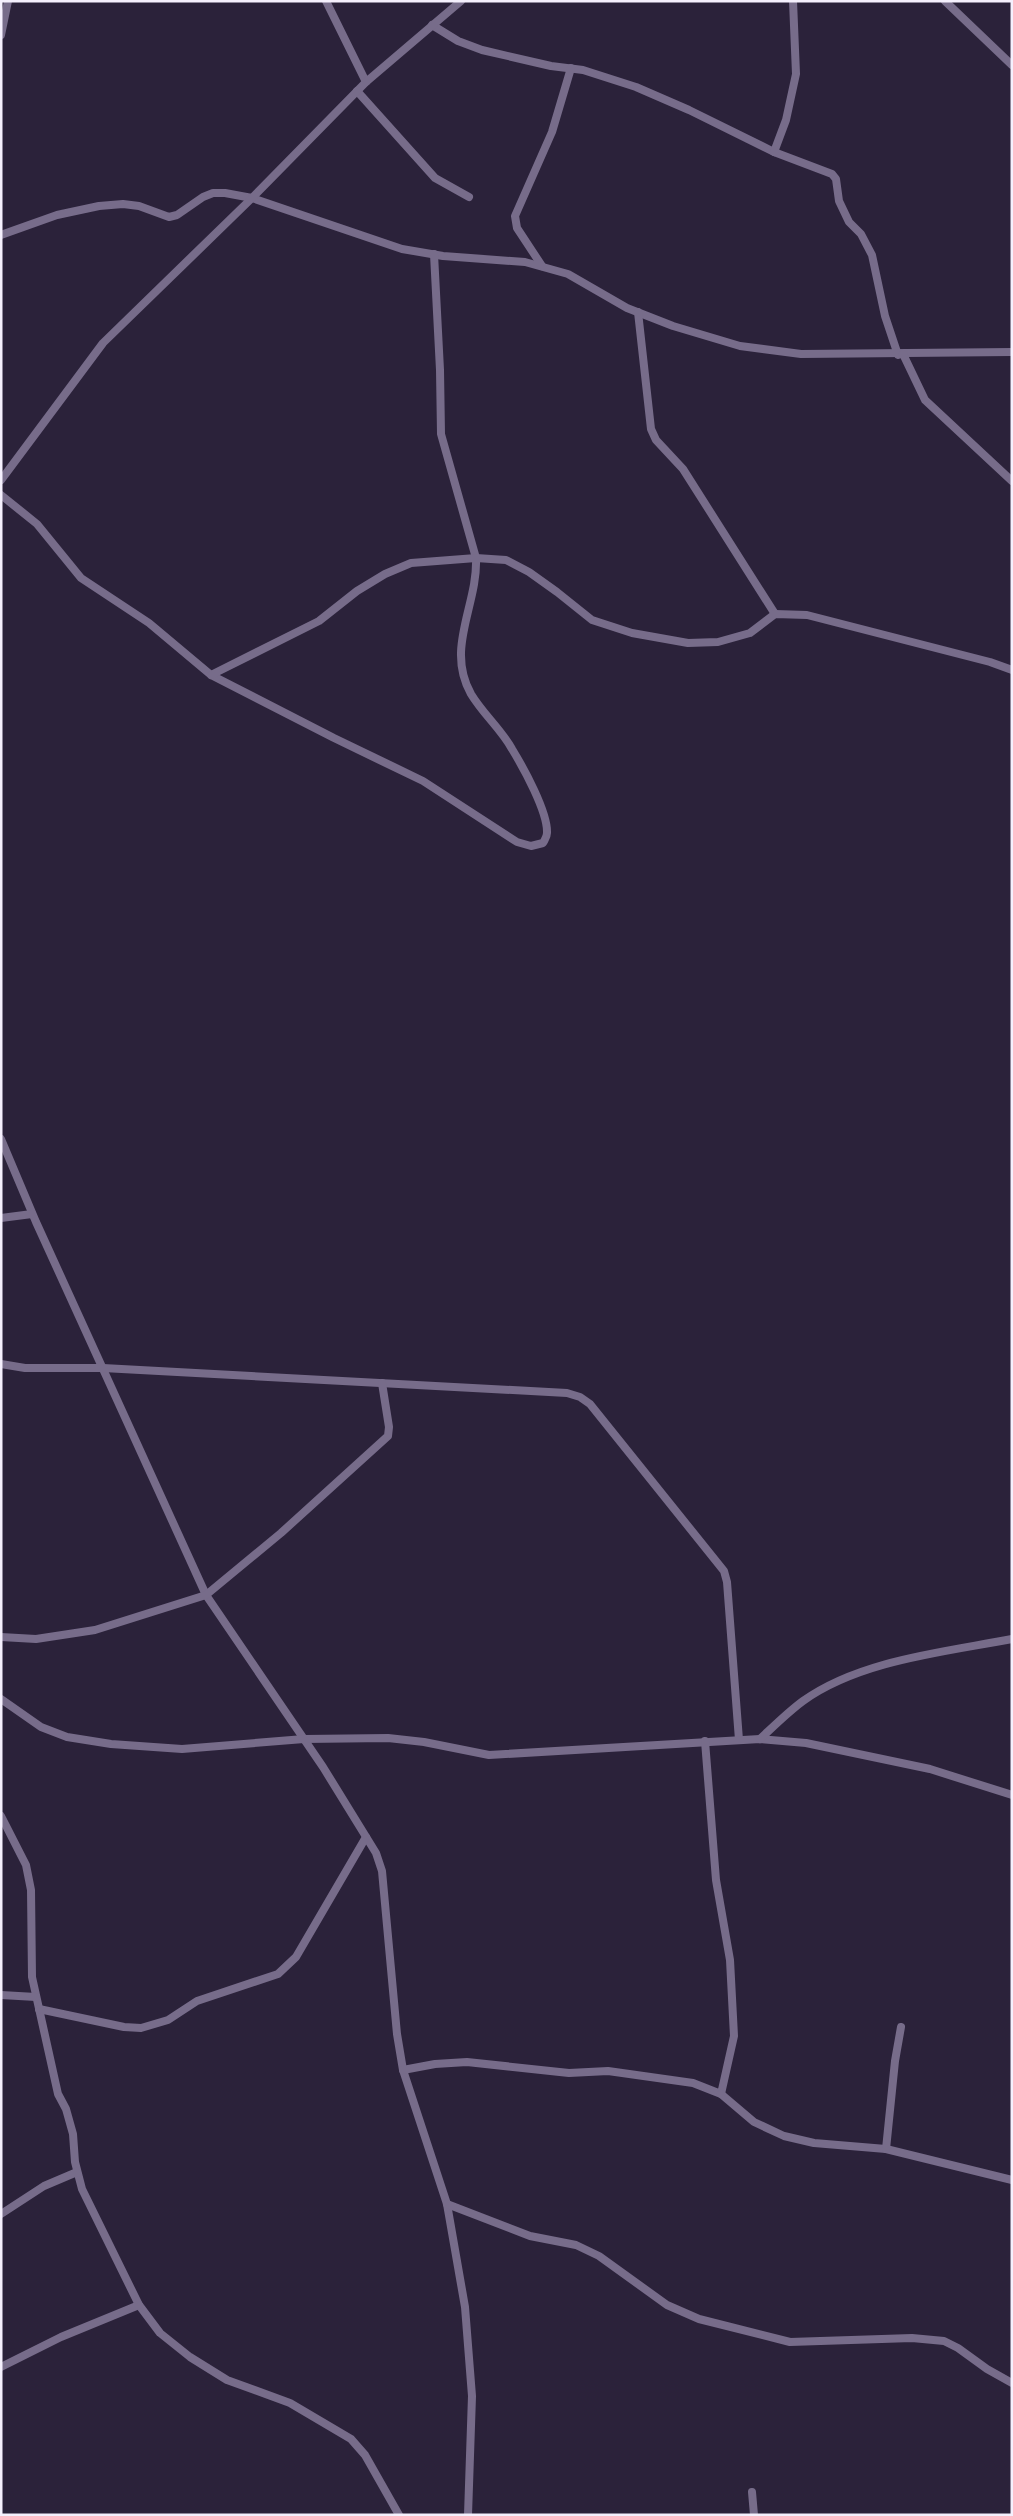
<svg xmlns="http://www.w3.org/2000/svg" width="1013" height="2516" font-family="Ubuntu,sans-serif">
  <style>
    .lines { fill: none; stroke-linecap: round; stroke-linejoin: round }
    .minor { stroke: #776c8a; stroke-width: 8 }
  </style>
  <rect width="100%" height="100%" fill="#2b223a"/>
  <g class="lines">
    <g class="minor">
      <polyline points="326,1 366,82"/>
      <polyline points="945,1 1012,65"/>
      <polyline points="432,25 458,41 482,50 551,66 583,70 636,87 689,110 774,152 832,174 836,179 839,201 849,222 861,234 872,255 885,316 898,355"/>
      <polyline points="1,35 8,1"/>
      <polyline points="357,91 435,178 469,197"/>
      <polyline points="774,152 786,120 796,74 793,1"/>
      <polyline points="1,235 57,215 99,206 123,204 139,206 169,217 177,215 203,197 213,193 225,193 252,198 402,249 443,256 525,262 568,274 627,308 673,326 740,346 801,354 1012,352"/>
      <polyline points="542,266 517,228 515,216 552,132 571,68"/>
      <polyline points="638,312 651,429 656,440 683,469 775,614"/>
      <polyline points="903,354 925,400 1012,481"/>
      <polyline points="1,480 103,343 252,198 366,82 461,1"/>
      <path d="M1 495 37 524 81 578 149 623 211 675 334 738 423 781 517 842 531 846 543 843C545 839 547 837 547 833 548 812 523 767 512 749 501 729 483 714 471 694 445 648 478 605 476 558L441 434 440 370 434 254"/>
      <polyline points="211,675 319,621 357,591 385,574 411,563 476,558 506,560 529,572 557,592 592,620 632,633 688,643 718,642 750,633 775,614 807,615 990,662 1012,670"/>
      <polyline points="1,1139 36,1222 206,1595 323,1767 376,1853 382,1871 397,2034 403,2070 447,2204 465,2307 472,2396 468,2515"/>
      <polyline points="1,1218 32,1214"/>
      <polyline points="1,1364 25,1368 103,1368 567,1393 580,1397 590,1404 724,1571 727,1582 739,1740"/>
      <polyline points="1,1637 36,1639 95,1630 206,1595 281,1533 388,1436 389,1427 382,1383"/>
      <polyline points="1,1699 41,1727 67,1737 111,1744 182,1749 304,1739 388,1738 424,1742 489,1755 760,1739 806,1743 930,1769 1012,1795"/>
      <path d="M760 1739C774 1726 788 1712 803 1701 860 1660 945 1652 1012 1639"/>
      <polyline points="1,1816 26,1865 31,1890 32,1977 58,2094 66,2109 73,2134 75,2162 82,2189 139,2305 160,2333 190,2357 227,2380 290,2403 351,2439 365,2455 399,2515"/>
      <polyline points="1,1995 36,1997"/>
      <polyline points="39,2009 124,2027 141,2028 168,2020 197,2001 278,1974 296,1957 366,1837"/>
      <polyline points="403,2070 435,2064 467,2062 569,2073 608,2071 693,2083 721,2094 734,2036 730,1960 716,1880 705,1741"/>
      <polyline points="721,2094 754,2122 784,2136 814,2143 886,2149 1012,2180"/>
      <polyline points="886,2149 895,2061 901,2027"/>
      <polyline points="447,2204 530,2236 576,2245 599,2256 667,2305 699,2319 790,2342 912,2338 944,2341 958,2348 987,2369 1012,2383"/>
      <polyline points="1,2214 44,2186 77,2172"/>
      <polyline points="1,2367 61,2337 139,2305"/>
      <polyline points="752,2492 754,2515"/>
    </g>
  </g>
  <rect width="1013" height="2516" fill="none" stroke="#f5f0fd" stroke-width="5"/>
</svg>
